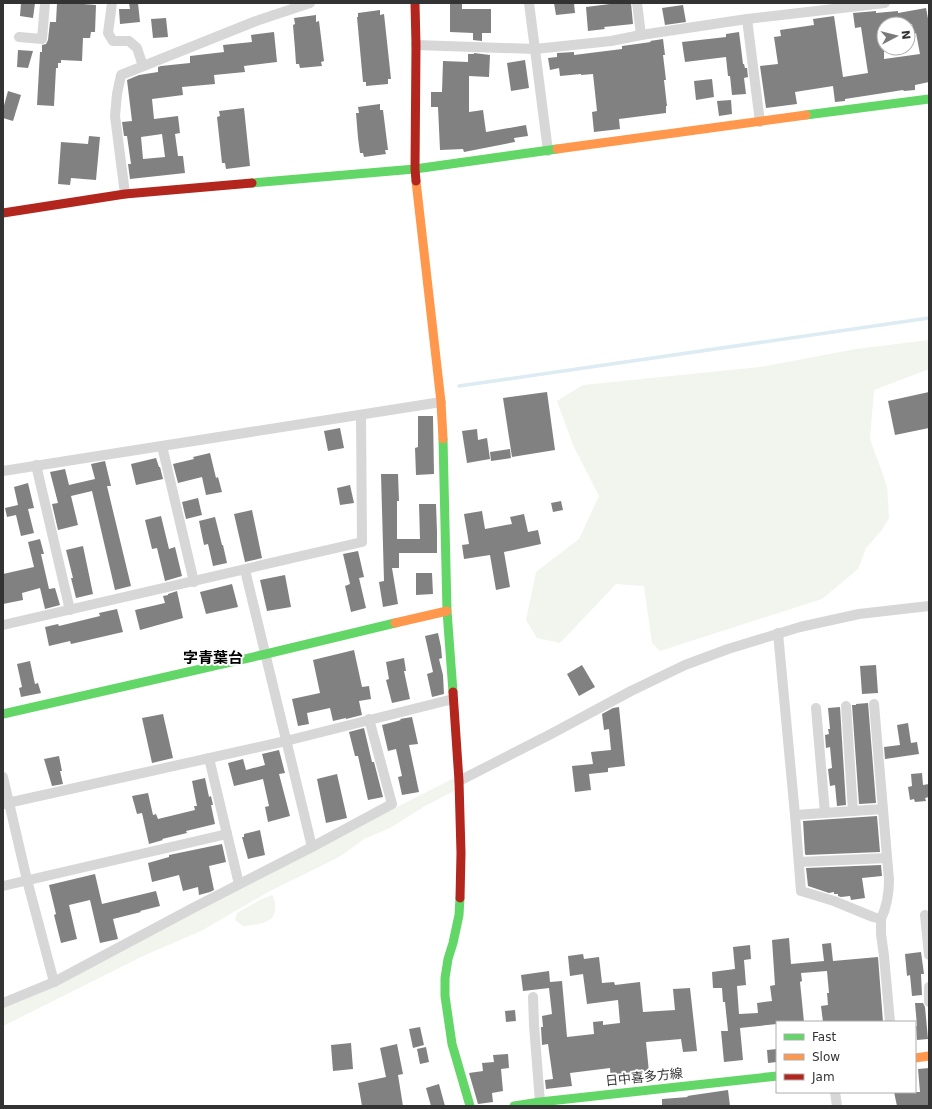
<svg xmlns="http://www.w3.org/2000/svg" width="932" height="1109" font-family="'DejaVu Sans','Noto Sans JP',sans-serif">
  <style>
    .green { fill: #f1f5ed }
    .lines { fill: none; stroke-linecap: round; stroke-linejoin: round }
    .stream { stroke: #ddebf3; stroke-width: 3.5 }
    .building { fill: #818181; fill-rule: evenodd }
    .street { stroke: #d7d7d7; stroke-width: 10 }
    .fast { stroke: #63d668; stroke-width: 9 }
    .slow { stroke: #ff974d; stroke-width: 9 }
    .jam { stroke: #b3261e; stroke-width: 9 }
    .labels { text-anchor: middle; dominant-baseline: central; stroke-width: 4; stroke-linejoin: round; paint-order: stroke }
    .street-label { font-size: 13px; fill: #333; stroke: #fff }
    .quarter-label { font-size: 15px; font-weight: bold; fill: #000; stroke: #fff }
  </style>
  <rect width="100%" height="100%" fill="#fff"/>
  <g class="green">
    <polygon points="929,340 929,369 874,390 870,439 887,486 889,518 882,530 866,548 858,569 822,599 660,651 652,643 644,586 616,584 560,643 537,638 526,620 536,572 579,539 599,496 573,445 557,401 583,385 760,367 856,349"/>
    <polygon points="456,777 456,790 425,806 390,828 364,839 345,853 337,858 270,891 201,931 143,956 3,1026 3,1007"/>
    <path d="M272 895C275 899 275 902 275 907 277 924 255 925 243 926L235 920 237 913 262 899Z"/>
  </g>
  <g class="lines">
    <polyline class="stream" points="459,386 929,318"/>
  </g>
  <g class="building">
    <polygon points="21,3 35,3 33,18 20,16"/>
    <polygon points="57,3 71,3 96,5 95,32 91,32 90,38 83,38 82,61 61,60 61,63 58,63 58,68 56,68 54,106 37,105 40,52 42,52 42,45 46,44 48,40 50,22 56,22"/>
    <polygon points="129,3 138,3 140,22 120,24 119,9 130,9"/>
    <polygon points="450,3 462,3 462,9 491,9 491,33 482,33 482,41 473,40 473,33 450,32"/>
    <polygon points="554,3 574,3 575,13 556,15"/>
    <polygon points="618,3 631,3 633,24 604,27 605,29 588,31 586,7"/>
    <polygon points="683,5 686,22 665,25 662,8"/>
    <path d="M926 8 929 24V82L915 85V90L904 91 903 90 845 99V101L835 102 833 86 795 92 797 104 766 108 760 66 778 64 774 37 781 36 780 30 814 25 813 19 834 16 843 77 868 73 861 27 855 28 853 13 876 11V13L898 11V13ZM884 24H912L914 34 916 33 920 54 884 59Z"/>
    <polygon points="380,10 380,15 384,14 391,79 388,79 388,84 366,86 366,82 363,82 357,17 358,17 358,13"/>
    <polygon points="316,15 316,22 319,21 324,61 321,62 322,66 300,68 299,64 296,64 295,49 293,25 295,24 294,18"/>
    <polygon points="166,18 168,37 153,38 151,19"/>
    <path d="M274 32 277 62 244 66 245 72 214 75 215 84 182 87 183 95 152 99 154 119 178 116 180 133 175 134 178 156H183L185 173 130 179 128 164H131L127 136H124L122 122 132 121 127 80 139 75 158 72V67L161 66 190 63V56L224 52 223 45 252 42 251 35ZM162 134 165 157 143 159 141 137Z"/>
    <polygon points="739,32 743,64 744,64 745,68 747,68 748,77 744,78 746,94 732,95 730,76 728,76 726,57 685,62 682,42 726,37 726,34"/>
    <polygon points="663,39 665,55 663,55 666,80 664,80 667,106 666,106 666,113 619,119 620,129 594,132 592,112 597,111 593,74 581,75 581,74 560,76 559,68 550,70 548,58 557,57 557,53 574,52 574,55 622,49 622,46 651,42 650,41"/>
    <polygon points="18,50 33,51 28,68 17,67"/>
    <polygon points="474,53 490,55 489,77 469,76 469,112 483,110 486,132 526,125 528,136 514,138 515,142 464,152 463,149 440,150 438,107 431,107 431,92 442,92 443,61 468,62 468,54 474,54"/>
    <polygon points="525,60 529,88 511,91 507,63"/>
    <polygon points="712,79 714,97 696,100 694,81"/>
    <polygon points="8,91 21,95 13,121 3,118 3,109"/>
    <polygon points="731,100 732,114 719,116 717,101"/>
    <polygon points="380,104 380,110 383,110 388,150 385,150 386,154 364,157 363,153 360,153 358,138 356,113 359,113 358,107"/>
    <polygon points="244,108 250,166 226,169 225,163 222,163 217,117 220,116 219,111"/>
    <polygon points="89,136 100,137 96,180 71,178 70,185 58,184 61,142 88,144"/>
    <polygon points="547,392 555,450 512,457 503,398"/>
    <polygon points="929,392 929,428 895,435 888,401"/>
    <polygon points="418,416 433,416 434,474 416,475 415,448 418,447"/>
    <polygon points="340,428 344,448 328,451 324,431"/>
    <polygon points="477,429 478,440 487,438 490,459 467,463 462,431"/>
    <polygon points="510,449 511,458 491,461 490,452"/>
    <polygon points="210,453 216,478 218,477 222,492 206,495 202,477 178,483 173,464 194,459 193,457"/>
    <polygon points="156,458 159,467 160,467 163,479 136,485 131,464"/>
    <polygon points="105,461 111,486 107,486 131,586 115,590 92,491 71,496 78,525 58,530 52,504 58,503 50,472 65,469 69,485 95,479 91,464"/>
    <polygon points="381,474 398,474 399,501 397,501 397,539 420,539 419,504 436,504 437,532 437,553 399,553 399,568 392,568 398,604 383,607 379,582 384,581"/>
    <polygon points="28,483 34,508 28,509 34,533 21,536 16,515 7,517 5,508 18,505 14,487"/>
    <polygon points="350,485 354,503 340,505 337,488"/>
    <polygon points="198,498 202,515 186,519 182,502"/>
    <polygon points="561,501 563,510 553,512 551,503"/>
    <polygon points="252,510 262,558 245,562 234,514"/>
    <polygon points="482,511 485,529 512,524 510,517 524,514 528,532 538,530 541,544 504,552 510,587 496,590 490,555 464,559 462,545 469,544 464,514"/>
    <polygon points="161,516 169,549 175,547 182,576 165,581 157,548 152,549 145,520"/>
    <polygon points="215,517 222,545 223,545 227,563 213,566 208,544 204,545 199,521"/>
    <polygon points="40,539 44,554 41,554 49,589 55,588 60,605 45,609 40,588 22,593 23,600 3,604 3,574 34,567 28,542"/>
    <polygon points="83,546 93,594 76,598 71,578 73,578 66,550"/>
    <polygon points="358,551 364,577 359,578 366,608 351,612 345,586 350,584 343,554"/>
    <polygon points="416,573 432,573 433,594 416,595"/>
    <polygon points="285,575 291,607 267,611 260,580"/>
    <polygon points="232,584 238,607 206,614 200,592"/>
    <polygon points="177,591 183,618 140,630 135,610 165,603 163,596 168,595 168,594"/>
    <polygon points="117,609 123,632 71,644 70,641 49,646 45,627 58,624 59,626 100,616 99,613"/>
    <polygon points="438,633 441,647 442,658 439,659 443,675 444,694 432,697 427,674 433,672 425,636"/>
    <polygon points="354,650 362,687 369,686 371,699 359,701 362,715 346,719 346,718 333,721 330,708 307,713 309,724 298,726 292,699 320,693 313,660"/>
    <polygon points="404,658 406,671 404,671 410,699 392,703 386,680 389,679 386,662"/>
    <polygon points="30,661 35,684 38,683 41,693 21,697 19,688 22,687 17,664"/>
    <polygon points="582,665 595,687 579,696 567,674"/>
    <polygon points="876,665 878,693 862,694 860,666"/>
    <polygon points="868,703 876,803 859,804 852,705 856,705 856,704"/>
    <polygon points="619,707 625,766 608,768 608,772 589,774 591,790 575,792 572,766 593,764 591,752 611,750 609,729 604,730 602,714 613,708"/>
    <polygon points="840,707 846,805 837,806 835,785 830,786 828,769 832,768 830,747 826,748 825,735 829,734 828,729 830,729 828,708"/>
    <polygon points="163,714 173,758 152,763 142,718"/>
    <polygon points="412,717 418,744 409,745 419,792 402,795 398,777 402,776 396,749 388,751 382,725 401,720 400,719"/>
    <polygon points="908,723 911,743 917,742 919,754 885,759 884,747 900,745 897,725"/>
    <polygon points="364,728 372,762 374,762 383,797 368,800 358,756 355,756 349,732"/>
    <polygon points="279,750 285,773 279,774 290,816 268,822 265,807 269,806 263,779 234,786 228,763 243,759 246,770 265,765 262,754"/>
    <polygon points="59,756 62,771 60,771 63,784 52,786 44,759"/>
    <polygon points="922,773 923,785 929,784 929,797 925,798 926,801 915,802 914,799 910,800 908,787 912,786 911,774"/>
    <polygon points="337,774 347,818 326,823 317,779"/>
    <polygon points="205,778 209,797 211,796 213,805 211,805 215,824 186,831 187,833 162,839 163,840 149,844 142,813 137,814 132,796 148,793 153,815 156,814 158,819 195,810 194,806 197,806 192,781"/>
    <polygon points="877,816 880,852 806,855 805,854 803,821"/>
    <polygon points="260,830 265,855 248,859 242,837 244,837 244,834"/>
    <polygon points="222,844 226,862 209,866 214,890 210,892 199,895 198,887 183,891 179,875 152,882 148,863 169,857 169,855"/>
    <polygon points="881,865 882,876 862,878 865,898 851,900 850,896 841,897 838,896 838,894 834,894 834,892 829,893 808,886 806,868"/>
    <polygon points="95,874 102,904 156,891 160,906 140,911 141,912 113,919 118,939 100,943 90,900 69,905 77,939 61,943 54,915 56,914 49,885"/>
    <polygon points="789,938 791,964 824,961 822,944 831,943 833,961 878,957 883,1022 871,1022 871,1021 862,1022 823,1022 821,1006 828,1005 827,993 829,993 827,971 801,973 802,981 800,982 804,1022 777,1022 777,1024 740,1028 743,1060 724,1062 721,1031 728,1031 725,1002 723,1002 722,988 713,988 712,972 735,969 733,947 750,945 751,959 744,960 746,985 737,986 739,1014 758,1013 757,1003 772,1001 770,986 775,985 772,940"/>
    <polygon points="921,952 924,974 921,974 922,995 912,996 910,975 907,976 905,954"/>
    <polygon points="583,954 584,959 599,957 602,983 614,982 615,985 640,982 643,1012 675,1010 673,989 690,988 697,1051 683,1052 681,1039 646,1042 649,1072 623,1075 624,1079 611,1081 610,1068 570,1073 572,1086 546,1089 545,1080 553,1079 548,1044 542,1045 541,1027 543,1027 542,1016 552,1014 549,988 523,991 521,975 549,971 550,982 562,981 567,1037 594,1034 593,1022 603,1021 603,1025 620,1023 618,1000 587,1004 583,974 570,976 568,956"/>
    <polygon points="915,1003 923,1003 925,1007 928,1039 917,1040 916,1026 917,1026"/>
    <polygon points="515,1010 516,1021 506,1022 505,1011"/>
    <polygon points="420,1027 424,1045 413,1048 409,1029"/>
    <polygon points="351,1043 353,1069 333,1071 331,1045"/>
    <polygon points="397,1044 403,1074 398,1075 403,1106 362,1106 358,1083 386,1077 380,1048"/>
    <polygon points="426,1047 429,1062 420,1064 417,1049"/>
    <polygon points="777,1049 777,1062 768,1063 767,1050"/>
    <polygon points="508,1054 509,1068 501,1069 503,1091 492,1093 493,1102 478,1104 469,1073 483,1071 482,1063 494,1062 493,1055"/>
    <polygon points="929,1068 929,1106 897,1106 894,1092 920,1092 918,1069"/>
    <polygon points="439,1084 445,1106 431,1106 426,1088"/>
    <polygon points="728,1090 730,1106 662,1106 662,1099 688,1097 687,1096"/>
  </g>
  <g class="lines">
    <g class="street">
      <polyline points="112,3 108,33 113,41 129,41 137,48 143,66"/>
      <polyline points="529,3 548,151"/>
      <polyline points="637,3 641,35"/>
      <polyline points="747,19 760,122"/>
      <polyline points="19,37 42,39 45,3"/>
      <polyline points="416,45 535,49 611,41 641,35 747,19 885,3"/>
      <polyline points="125,194 115,116 117,94 121,75 256,21 310,3"/>
      <polyline points="162,446 194,582"/>
      <polyline points="36,465 70,610"/>
      <polyline points="3,471 441,402"/>
      <polyline points="245,570 312,847"/>
      <polyline points="3,625 362,542 361,415"/>
      <polyline points="778,633 795,815 801,891 834,901 873,917 881,919 881,934 884,956 890,1022"/>
      <path d="M874 704 889 880C889 894 887 906 881 919"/>
      <polyline points="846,706 853,811"/>
      <polyline points="816,708 825,813"/>
      <polyline points="3,777 27,880 54,982"/>
      <polyline points="459,781 551,734 631,691 685,665 728,649 800,627 859,614 929,606"/>
      <polyline points="3,804 286,741 453,699"/>
      <polyline points="795,815 883,809"/>
      <polyline points="227,834 239,884"/>
      <polyline points="799,862 887,858"/>
      <polyline points="3,886 227,834 209,758"/>
      <polyline points="925,915 929,955"/>
      <polyline points="929,987 929,1002"/>
      <polyline points="533,997 534,1025 540,1102"/>
      <polyline points="3,1003 54,982 193,908 312,847 392,804 369,719"/>
      <polyline points="835,1092 837,1106"/>
    </g>
    <g class="fast">
      <polyline points="806,115 929,99"/>
      <polyline points="252,183 415,169 557,149"/>
      <polyline points="443,439 447,611 453,692"/>
      <polyline points="3,714 266,654 395,623"/>
      <polyline points="460,898 459,915 453,943 448,959 445,978 445,996 452,1044 470,1106"/>
      <polyline points="514,1106 540,1102 777,1076"/>
    </g>
    <g class="slow">
      <polyline points="557,149 806,115"/>
      <polyline points="416,181 441,402 443,439"/>
      <polyline points="395,623 447,611"/>
      <polyline points="915,1058 929,1056"/>
    </g>
    <g class="jam">
      <polyline points="415,3 416,45 415,169 416,181"/>
      <polyline points="3,213 125,194 252,183"/>
      <polyline points="453,692 459,781 461,853 460,898"/>
    </g>
  </g>
  <g class="labels">
    <g class="street-label">
      <text transform="translate(644 1077) rotate(-6)">日中喜多方線</text>
    </g>
    <g class="quarter-label">
      <text x="213" y="658">字青葉台</text>
    </g>
  </g>
  <rect width="932" height="1109" fill="none" stroke="#333333" stroke-width="8"/>
  <rect x="776" y="1021" width="140" height="72" fill="#ffffff" stroke="#adadad"/>
  <rect x="784" y="1034" width="20" height="6" fill="#63d668" stroke="#adadad"/>
  <text x="812" y="1041" font-size="12" fill="#333333">Fast</text>
  <rect x="784" y="1054" width="20" height="6" fill="#ff974d" stroke="#adadad"/>
  <text x="812" y="1061" font-size="12" fill="#333333">Slow</text>
  <rect x="784" y="1074" width="20" height="6" fill="#b3261e" stroke="#adadad"/>
  <text x="812" y="1081" font-size="12" fill="#333333">Jam</text>
  <g transform="translate(896 36) rotate(83)"><circle r="19" fill="#ffffff" stroke="#adadad"/>
  <path d="M0-3L7 15L0 10L-7 15Z" fill="#7a7a7a"/>
  <text y="-6" font-size="11" font-weight="bold" text-anchor="middle" fill="#333333">N</text>
  </g>
</svg>
